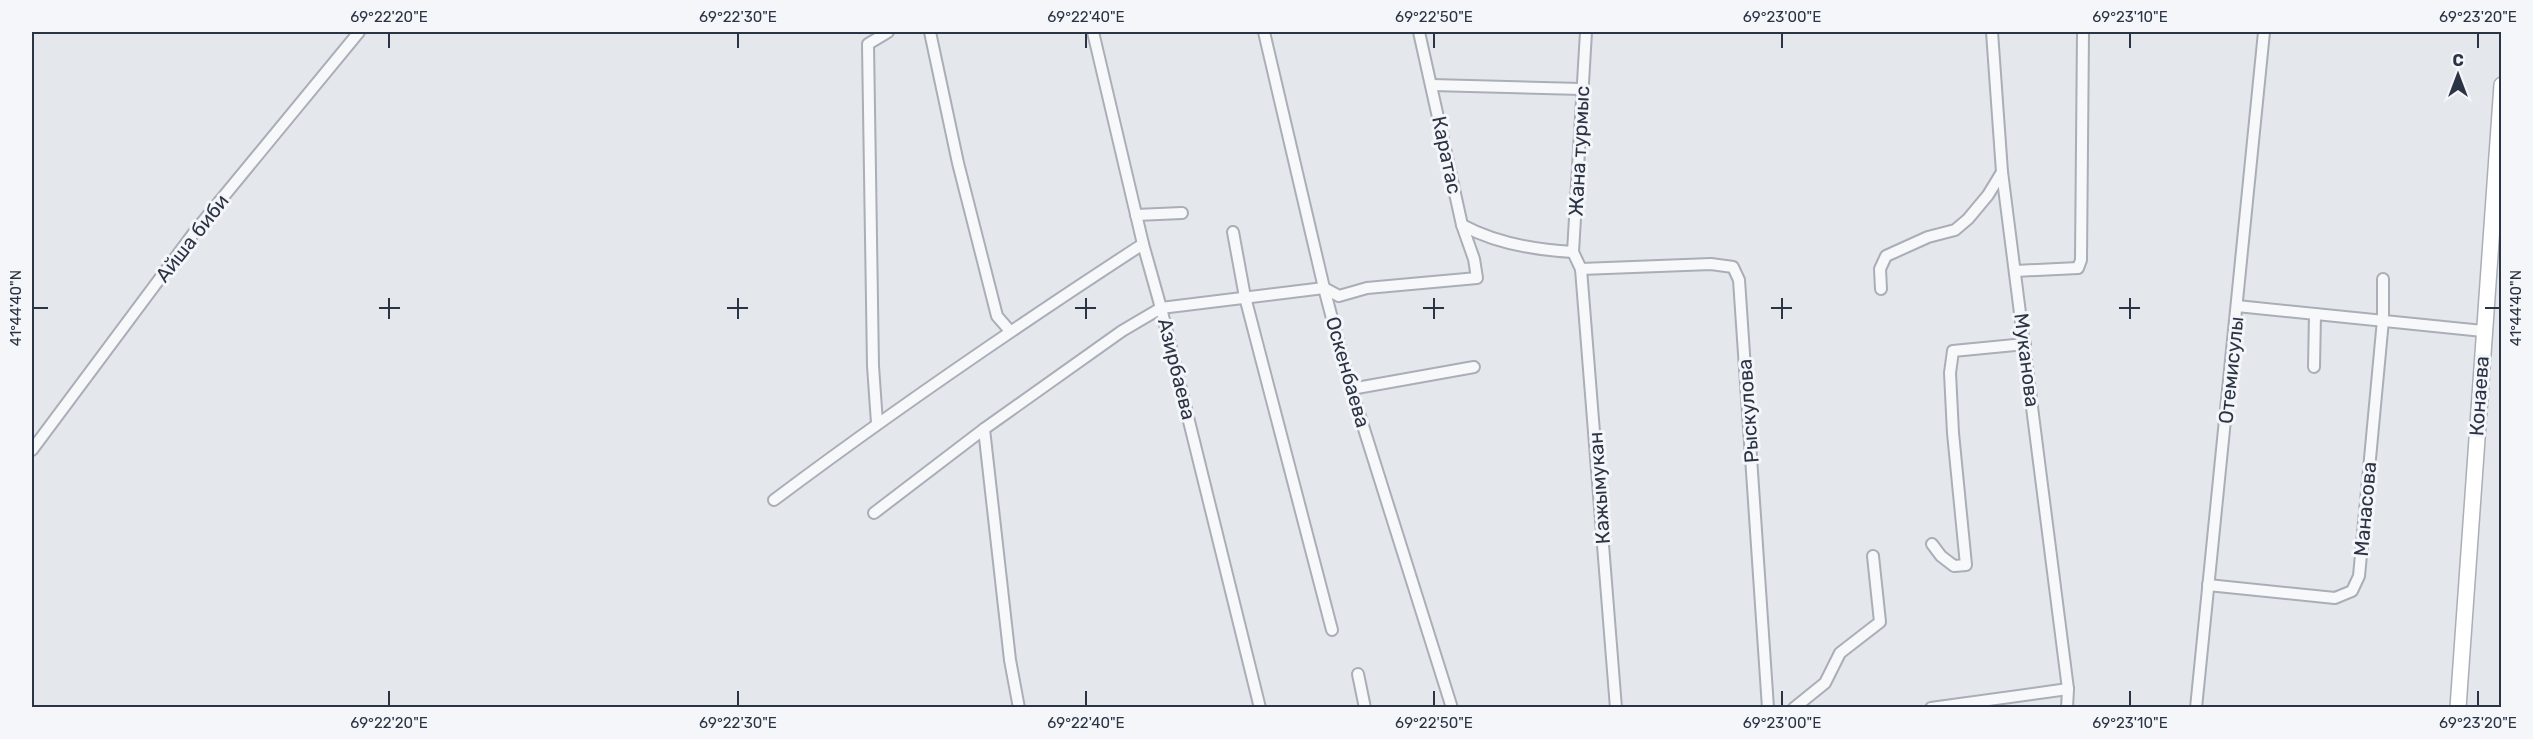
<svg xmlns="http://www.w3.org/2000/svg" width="2533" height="739" font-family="Rubik,sans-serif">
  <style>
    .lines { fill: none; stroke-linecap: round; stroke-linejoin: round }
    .minor-casing { stroke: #a9aeb7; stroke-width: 14 }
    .secondary-casing { stroke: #a9aeb7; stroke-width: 18 }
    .minor { stroke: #f7f8fa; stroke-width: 10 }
    .secondary { stroke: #fff; stroke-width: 15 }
    .ticks { fill: none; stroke: #2b3445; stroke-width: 2 }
    .labels { text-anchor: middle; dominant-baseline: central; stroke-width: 6; stroke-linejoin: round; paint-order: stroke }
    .street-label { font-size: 20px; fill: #2b3445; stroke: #f4f6f9 }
    .neatline { fill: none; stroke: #2b3445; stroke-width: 2 }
    .ticks-label { font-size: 15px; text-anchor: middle; fill: #2b3445 }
  </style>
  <rect width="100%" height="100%" fill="#e4e7ec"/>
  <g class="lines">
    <defs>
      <g id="minor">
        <polyline points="930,32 958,163 997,316 1010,331"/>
        <polyline points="1093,32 1143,244 1161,308 1260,708"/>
        <polyline points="1264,32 1324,288 1347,375 1452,708"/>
        <polyline points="1586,32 1573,252 1581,269 1616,708"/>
        <polyline points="1992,32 2002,172 2068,689 2067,708"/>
        <polyline points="1432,85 1581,89"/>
        <polyline points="1136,215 1182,213"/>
        <path d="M1462 225C1495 243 1536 250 1573 252"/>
        <polyline points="1233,232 1245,297 1332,630"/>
        <polyline points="1581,269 1711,264 1733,267 1739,280 1768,708"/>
        <polyline points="2015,271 2078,268 2081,260 2083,32"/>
        <polyline points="1881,289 1880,269 1886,256 1928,237 1955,230 1968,219 1988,195 2002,172"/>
        <polyline points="2237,306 2483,331"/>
        <polyline points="2314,367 2315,314"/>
        <polyline points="1351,389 1474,367"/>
        <polyline points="877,423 873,366 868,44 888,32"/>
        <polyline points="984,429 1010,660 1019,708"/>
        <polyline points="32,450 196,230 359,32"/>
        <path d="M774 500C894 410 1017 326 1143 244"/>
        <polyline points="874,513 984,429 1122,331 1161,308 1324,288 1339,296 1367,288 1477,278 1474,259 1462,225 1419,32"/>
        <polyline points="1932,544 1941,556 1954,566 1966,565 1953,433 1950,373 1953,351 2025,344"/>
        <polyline points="2208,585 2335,598 2352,591 2359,576 2383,320 2383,279"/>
        <polyline points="1358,674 1365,708"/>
        <polyline points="1794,708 1825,683 1840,653 1880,622 1873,556"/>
        <polyline points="1931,708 2068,689"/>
        <polyline points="2196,708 2264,32"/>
      </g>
      <polyline id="secondary" points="2458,708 2502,85"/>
    </defs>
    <use href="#minor" class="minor-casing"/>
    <use href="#secondary" class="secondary-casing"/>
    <use href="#minor" class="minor"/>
    <use href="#secondary" class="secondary"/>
  </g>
  <path class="ticks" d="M389 33V48M738 33V48M1086 33V48M1434 33V48M1782 33V48M2130 33V48M2478 33V48M389 298V319M738 298V319M1086 298V319M1434 298V319M1782 298V319M2130 298V319M33 308H48M379 308H400M727 308H748M1075 308H1096M1423 308H1444M1771 308H1792M2119 308H2140M2485 308H2500M389 691V706M738 691V706M1086 691V706M1434 691V706M1782 691V706M2130 691V706M2478 691V706"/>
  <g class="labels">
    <g class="street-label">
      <text transform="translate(1579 151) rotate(-87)">Жана турмыс</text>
      <text transform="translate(1447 155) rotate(78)">Каратас</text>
      <text transform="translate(192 238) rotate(-52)">Айша биби</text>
      <text transform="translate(2027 360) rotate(83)">Муканова</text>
      <text transform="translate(1177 369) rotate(76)">Азирбаева</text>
      <text transform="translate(2231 370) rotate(-84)">Отемисулы</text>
      <text transform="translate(1348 372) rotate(74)">Оскенбаева</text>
      <text transform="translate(2479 396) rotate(-86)">Конаева</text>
      <text transform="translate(1748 411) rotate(-94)">Рыскулова</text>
      <text transform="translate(1599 488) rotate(-94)">Кажымукан</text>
      <text transform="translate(2365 509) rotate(-85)">Манасова</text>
    </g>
  </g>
  <rect width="2533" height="739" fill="none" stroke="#f4f6f9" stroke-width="66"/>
  <g transform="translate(2458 75)" stroke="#f4f6f9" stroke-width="4.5" paint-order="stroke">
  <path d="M0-4.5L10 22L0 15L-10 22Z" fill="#2b3445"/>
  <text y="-9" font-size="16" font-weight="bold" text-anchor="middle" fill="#2b3445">С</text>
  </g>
  <rect x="33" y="33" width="2467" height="673" class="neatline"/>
  <g class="ticks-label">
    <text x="389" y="22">69°22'20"E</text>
    <text x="738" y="22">69°22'30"E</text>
    <text x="1086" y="22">69°22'40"E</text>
    <text x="1434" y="22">69°22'50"E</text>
    <text x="1782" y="22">69°23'00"E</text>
    <text x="2130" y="22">69°23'10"E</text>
    <text x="2478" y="22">69°23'20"E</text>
    <text transform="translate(16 308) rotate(-90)" y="5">41°44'40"N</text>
    <text transform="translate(2516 308) rotate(-90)" y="5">41°44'40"N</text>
    <text x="389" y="728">69°22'20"E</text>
    <text x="738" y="728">69°22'30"E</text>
    <text x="1086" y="728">69°22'40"E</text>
    <text x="1434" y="728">69°22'50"E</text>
    <text x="1782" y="728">69°23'00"E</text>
    <text x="2130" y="728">69°23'10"E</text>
    <text x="2478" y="728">69°23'20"E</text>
  </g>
</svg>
